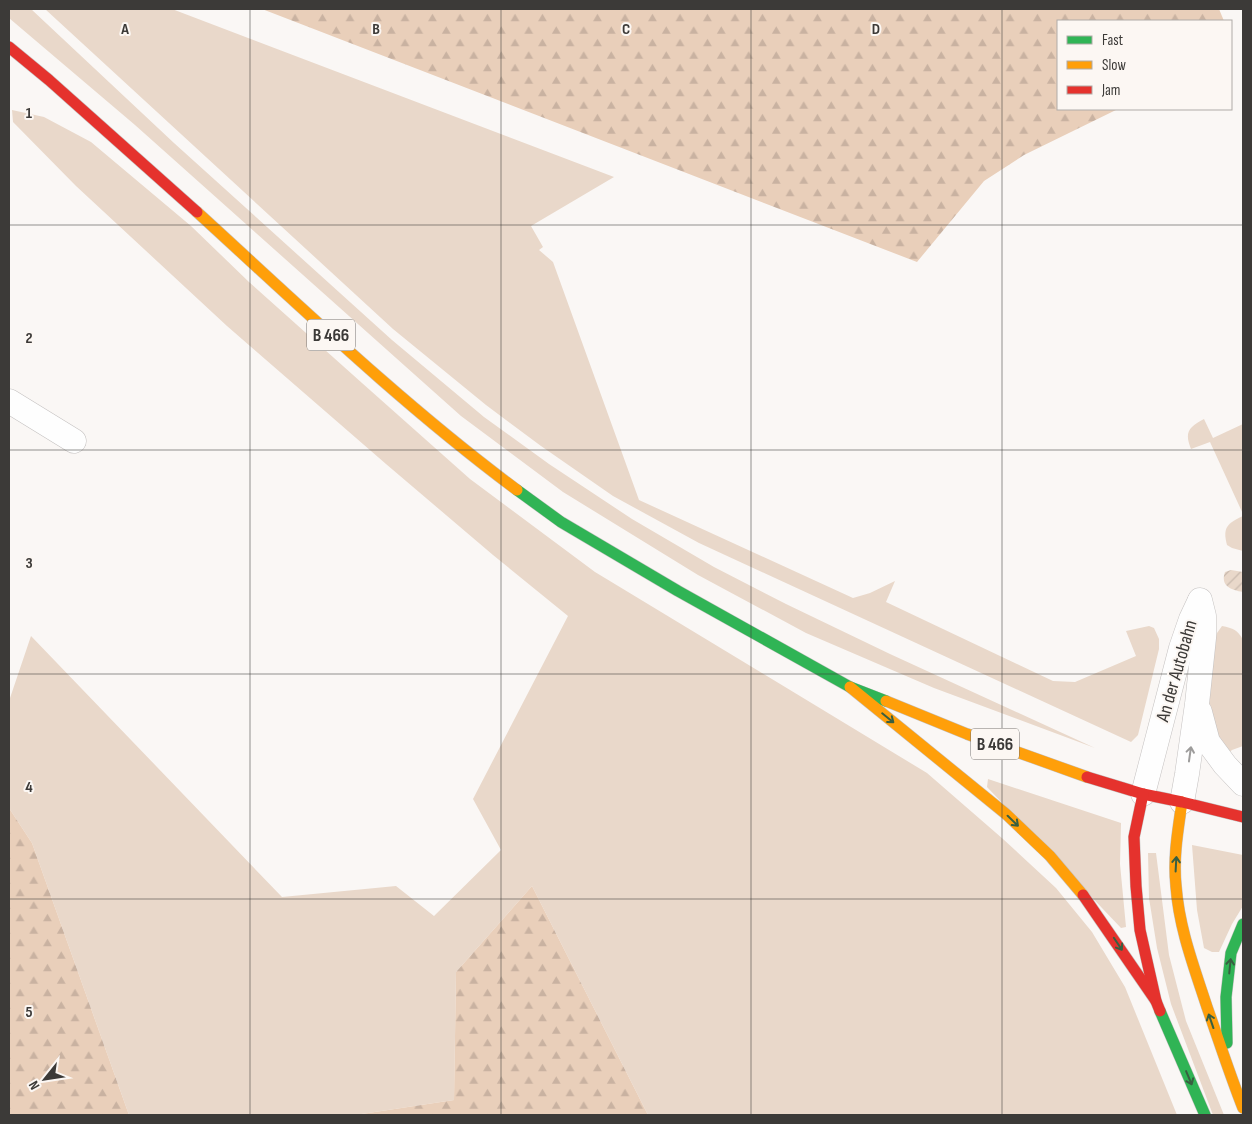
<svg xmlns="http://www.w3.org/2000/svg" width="1252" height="1124" font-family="'Sofia Sans Condensed',sans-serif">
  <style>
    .grass { fill: #e9d8ca }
    .forest { fill: url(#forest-firs) }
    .garden { fill: url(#garden-furrows) }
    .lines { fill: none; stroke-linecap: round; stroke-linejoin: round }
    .street-casing { stroke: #c4c1c0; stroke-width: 25 }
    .fast-casing { stroke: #c4c1c0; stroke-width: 12 }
    .slow-casing { stroke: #c4c1c0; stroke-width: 12 }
    .jam-casing { stroke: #c4c1c0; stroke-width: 12 }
    .street { stroke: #fefefe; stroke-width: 24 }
    .fast { stroke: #30b455; stroke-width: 11 }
    .slow { stroke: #ff9f0a; stroke-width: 11 }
    .jam { stroke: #e5322d; stroke-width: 11 }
    .oneway { stroke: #385f41 }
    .oneway2 { stroke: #9d9c9b }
    .grid { fill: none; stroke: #3c3a38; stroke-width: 1; stroke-opacity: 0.55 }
    .labels { text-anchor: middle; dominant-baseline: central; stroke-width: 4; stroke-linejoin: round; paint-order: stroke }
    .shield { fill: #fcf7f3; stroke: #767370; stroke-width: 1 }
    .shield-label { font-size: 18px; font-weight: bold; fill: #3c3a38 }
    .street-label { font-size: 19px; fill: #3c3a38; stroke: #fcf7f3 }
    .grid-label { font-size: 16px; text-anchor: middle; font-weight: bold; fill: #3c3a38; stroke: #fcf7f3; stroke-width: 4; stroke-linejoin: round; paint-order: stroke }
  </style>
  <defs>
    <pattern id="forest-firs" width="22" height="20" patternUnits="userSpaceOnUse" patternTransform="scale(1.25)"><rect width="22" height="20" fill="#e9cfba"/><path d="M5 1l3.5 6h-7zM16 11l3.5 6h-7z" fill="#c9b2a1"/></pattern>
    <pattern id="garden-furrows" width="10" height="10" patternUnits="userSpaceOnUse" patternTransform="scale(1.25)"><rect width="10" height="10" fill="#e9d8ca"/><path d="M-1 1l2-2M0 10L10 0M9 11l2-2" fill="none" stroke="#c9baae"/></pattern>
  </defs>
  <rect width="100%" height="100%" fill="#faf7f5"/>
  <g class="grass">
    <polygon points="9,9 31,9 174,143 392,340 484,417 549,464 632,519 714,567 786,604 890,654 1095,748 934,688 806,633 698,575 563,492 461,416 135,125 9,18"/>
    <polygon points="45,9 172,9 614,177 531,226 543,247 539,250 553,262 639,500 853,598 870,593 895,581 886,602 1053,681 1075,682 1136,656 1126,631 1149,626 1154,628 1159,639 1159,649 1138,735 1131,742 699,543 613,496 541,446 486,405 393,329"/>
    <polygon points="12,110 44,117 91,142 191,226 249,282 362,383 470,479 595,572 927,773 1003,839 1056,888 1092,932 1125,987 1177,1115 648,1115 532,886 456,972 454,1100 355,1115 129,1115 32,843 9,808 9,701 31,636 282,897 396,886 434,916 501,850 473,799 568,616 493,555 386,464 227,326 76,186 13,122"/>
    <path d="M1204 419 1213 438 1243 424V514L1210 442 1191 449C1184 432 1189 427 1204 419Z"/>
    <path d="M1243 516V551L1232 548 1227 545C1222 527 1228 523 1243 516Z"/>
    <path d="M1222 626C1233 628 1238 630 1243 640V746L1232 750 1227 754 1216 730 1209 703 1213 651 1217 633Z"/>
    <polygon points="988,779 1121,823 1120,864 1126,927 1121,928 987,787"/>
    <polygon points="1192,845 1243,855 1243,906 1232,924 1219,952 1212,952 1204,948 1197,910"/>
    <polygon points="1148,853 1156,853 1169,955 1186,1021 1224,1115 1213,1115 1171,1004 1157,948 1149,898"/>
  </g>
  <g class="forest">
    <polygon points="262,9 1219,9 1224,21 1058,21 1058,109 1118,109 1024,155 984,181 917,262"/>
    <polygon points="9,808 32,843 129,1115 9,1115"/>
    <polygon points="532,886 648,1115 355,1115 454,1100 456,972"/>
  </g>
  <path class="garden" d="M1231 570 1243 572V592C1231 590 1220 586 1225 572Z"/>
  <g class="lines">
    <defs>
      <g id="street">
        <polyline points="9,401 74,441"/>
        <polyline points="1200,712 1208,742 1225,765 1243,784"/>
        <polyline points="1143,794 1181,648 1191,619 1199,602"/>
        <polyline points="1182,802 1187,774 1197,704 1204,638 1204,616 1200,600"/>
      </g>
      <g id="fast">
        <polyline points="517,490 561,522 678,591 850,687 886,701"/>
        <polyline points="1160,1011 1205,1115"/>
        <polyline points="1227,1043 1226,997 1231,953 1243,924"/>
      </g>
      <g id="slow">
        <path d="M197 212C301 307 404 406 517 490"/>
        <polyline points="850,687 1006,814 1050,856 1083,895"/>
        <polyline points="886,701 967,734 1087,777"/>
        <path d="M1182 802C1178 830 1173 857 1176 886 1179 928 1194 967 1207 1007 1219 1041 1230 1075 1243 1108"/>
      </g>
      <g id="jam">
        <polyline points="9,47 49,80 197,212"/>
        <polyline points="1087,777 1143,794 1182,802 1243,817"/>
        <polyline points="1143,794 1134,837 1136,886 1140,930 1156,1001 1160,1011"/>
        <polyline points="1083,895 1156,1001"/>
      </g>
    </defs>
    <use href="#street" class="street-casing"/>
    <use href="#fast" class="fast-casing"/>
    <use href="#slow" class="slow-casing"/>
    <use href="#jam" class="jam-casing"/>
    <use href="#street" class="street"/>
    <use href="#fast" class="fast"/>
    <use href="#slow" class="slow"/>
    <use href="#jam" class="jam"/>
  </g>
  <defs><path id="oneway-shaft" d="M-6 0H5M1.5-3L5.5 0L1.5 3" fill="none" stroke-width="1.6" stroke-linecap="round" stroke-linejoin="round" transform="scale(1.25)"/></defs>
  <g class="oneway">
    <use href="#oneway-shaft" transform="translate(888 718) rotate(39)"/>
    <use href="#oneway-shaft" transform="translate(1013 821) rotate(44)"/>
    <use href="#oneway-shaft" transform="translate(1176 864) rotate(-87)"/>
    <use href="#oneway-shaft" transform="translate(1118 944) rotate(56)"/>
    <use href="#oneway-shaft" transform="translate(1230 966) rotate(-84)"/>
    <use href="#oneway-shaft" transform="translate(1211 1021) rotate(-109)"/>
    <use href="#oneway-shaft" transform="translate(1189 1078) rotate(67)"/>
  </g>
  <use class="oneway2" href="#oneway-shaft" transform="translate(1190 754) rotate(-82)"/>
  <path class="grid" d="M250 9V1115M501 9V1115M751 9V1115M1002 9V1115M9 225H1243M9 450H1243M9 674H1243M9 899H1243"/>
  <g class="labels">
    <g class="shield">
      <rect x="307" y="319.5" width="48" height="31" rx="4"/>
      <rect x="971" y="728.5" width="48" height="31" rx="4"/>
    </g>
    <g class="shield-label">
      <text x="331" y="335">B 466</text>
      <text x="995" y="744">B 466</text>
    </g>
    <g class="street-label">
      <text transform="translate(1177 671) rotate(-74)">An der Autobahn</text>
    </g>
  </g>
  <g class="grid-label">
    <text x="125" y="34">A</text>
    <text x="376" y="34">B</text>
    <text x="626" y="34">C</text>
    <text x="876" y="34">D</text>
    <text x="29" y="118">1</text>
    <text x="29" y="343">2</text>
    <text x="29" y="568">3</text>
    <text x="29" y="792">4</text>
    <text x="29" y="1017">5</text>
  </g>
  <rect width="1252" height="1124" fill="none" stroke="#3c3a38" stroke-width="20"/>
  <rect x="1057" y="20" width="175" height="90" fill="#fcf7f3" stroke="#afaba8"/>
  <rect x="1067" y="36" width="25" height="8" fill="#30b455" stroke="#afaba8"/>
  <text x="1102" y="45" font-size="15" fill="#3c3a38">Fast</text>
  <rect x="1067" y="61" width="25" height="8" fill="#ff9f0a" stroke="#afaba8"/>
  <text x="1102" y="70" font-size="15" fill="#3c3a38">Slow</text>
  <rect x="1067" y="86" width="25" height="8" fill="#e5322d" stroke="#afaba8"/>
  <text x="1102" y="95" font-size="15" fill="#3c3a38">Jam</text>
  <g transform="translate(45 1079) rotate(240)" stroke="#fcf7f3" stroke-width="4" paint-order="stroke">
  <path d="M0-4L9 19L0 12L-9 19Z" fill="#3c3a38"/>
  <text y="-8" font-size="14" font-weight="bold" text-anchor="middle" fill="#3c3a38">N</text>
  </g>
</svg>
